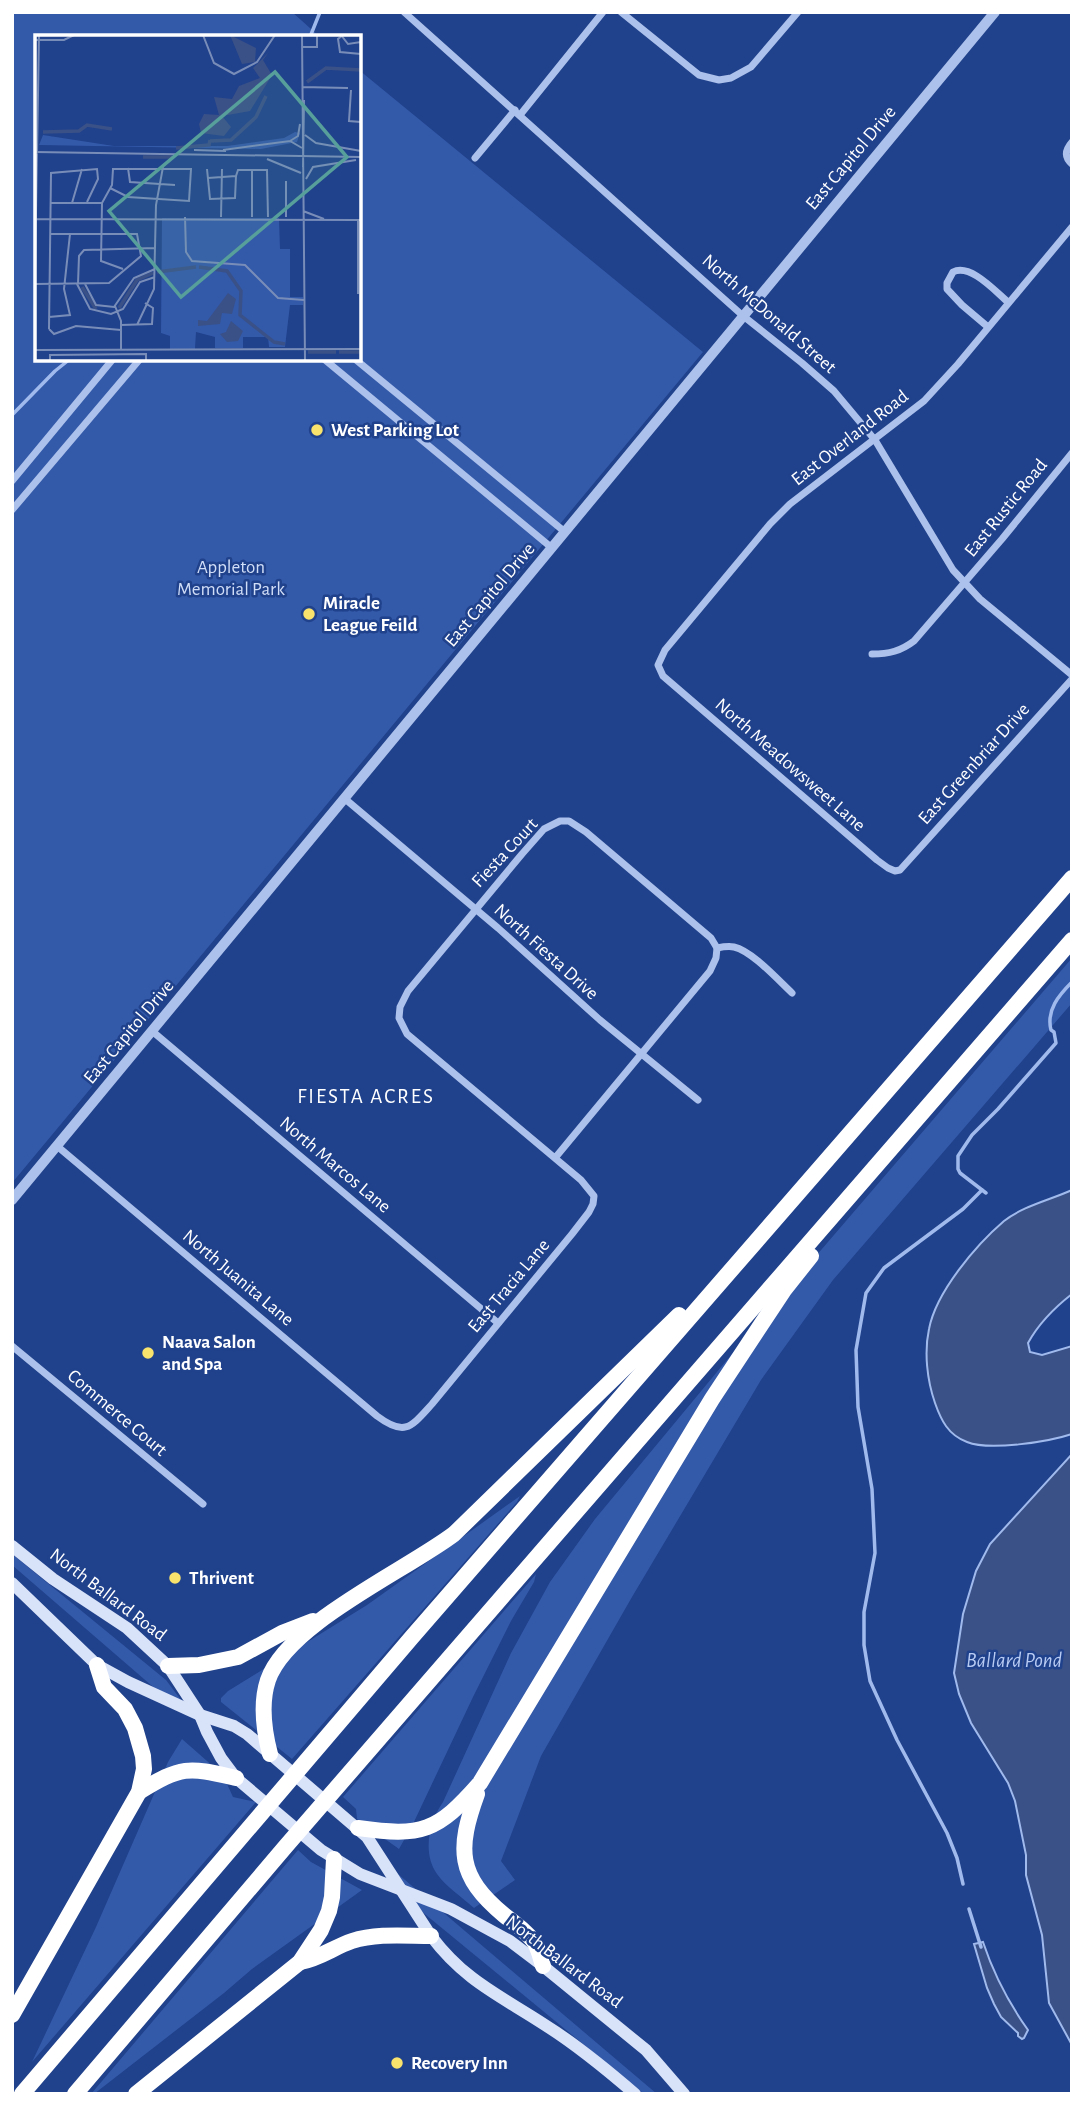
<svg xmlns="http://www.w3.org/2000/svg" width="1084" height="2106" font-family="'Alegreya Sans',sans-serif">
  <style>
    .green { fill: #3359a9 }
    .water { fill: #3a5188; stroke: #a0baed; stroke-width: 2 }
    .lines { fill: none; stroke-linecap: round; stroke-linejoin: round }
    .stream { stroke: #a0baed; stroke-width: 3.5 }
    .minor { stroke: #acc1eb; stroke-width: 7 }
    .tertiary { stroke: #acc1eb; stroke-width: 10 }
    .secondary { stroke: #d8e2f9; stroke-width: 12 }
    .motorway { stroke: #fff; stroke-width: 16 }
    .poi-dot { fill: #f9e36d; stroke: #20418b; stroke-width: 2.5 }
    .labels { text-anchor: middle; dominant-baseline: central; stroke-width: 5; stroke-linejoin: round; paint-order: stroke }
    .street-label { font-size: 19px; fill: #fff; stroke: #20418b }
    .poi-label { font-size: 19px; font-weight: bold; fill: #fff; stroke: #20418b; text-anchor: start }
    .park-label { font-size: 19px; fill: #d1def8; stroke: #20418b }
    .neighbourhood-label { font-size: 21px; letter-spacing: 2px; fill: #fff; stroke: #20418b }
    .water-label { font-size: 21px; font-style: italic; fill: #b8cbf3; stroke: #20418b }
    .inset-river { fill: none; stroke: #3a5188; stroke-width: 3.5 }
    .inset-road { fill: none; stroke: #798db9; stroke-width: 2 }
    .view { fill: #579f9a; fill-opacity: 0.15; stroke: #579f9a; stroke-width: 3.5 }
    .inset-edge { fill: none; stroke: #fff; stroke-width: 3.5 }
  </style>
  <rect width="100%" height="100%" fill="#20418b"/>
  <g class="green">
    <polygon points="12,12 292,12 320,37 37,37 37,359 359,359 359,70 703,352 12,1183"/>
    <path d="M1072 958V1003L833 1280 761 1380 632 1597 541 1756 501 1861 515 1880 474 1908C462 1897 446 1887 437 1874 422 1853 429 1822 443 1802L511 1653 550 1582 595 1519 736 1349Z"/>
    <polygon points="520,1496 517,1502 292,1759 221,1702 221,1698 228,1691 367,1605"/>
    <polygon points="12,1554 166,1680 181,1700 181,1711 12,1565"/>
    <polygon points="536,1574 534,1582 511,1621 473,1697 413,1824 399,1849 357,1819 356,1809 343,1797"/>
    <polygon points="182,1739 223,1775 233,1797 256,1802 32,2062 96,1927 168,1762"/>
    <polygon points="298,1850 311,1862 362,1890 252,1969 224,1993 94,2094 91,2094"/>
    <polygon points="398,1874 657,2094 644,2094 415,1906"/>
  </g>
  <g class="water">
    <path d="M1072 1190V1294C1054 1308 1039 1323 1028 1343L1030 1352 1042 1355 1072 1346V1434C1048 1442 989 1451 967 1442 948 1435 941 1420 935 1403 927 1380 924 1352 929 1329 936 1292 976 1245 1004 1221 1023 1206 1050 1200 1072 1190Z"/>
    <polygon points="1072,1454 1072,2045 1049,2003 1042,1935 1026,1875 1026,1855 1015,1801 1008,1783 971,1723 959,1694 954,1673 963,1614 976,1571 990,1544"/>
    <path d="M983 1942C994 1975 1008 2002 1028 2030L1024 2038 1022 2039 1018 2036V2033L1001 2017 994 2004 987 1988 974 1944Z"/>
  </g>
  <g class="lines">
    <g class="stream">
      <polyline points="310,37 320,12"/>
      <polyline points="12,415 55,371 70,359"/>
      <path d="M986 1193 960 1173 958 1169V1156L972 1135 998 1109 1056 1043 1054 1032 1051 1030C1046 1010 1059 995 1072 982"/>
      <polyline points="963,1884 957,1858 947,1833 897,1740 870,1681 864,1645 864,1612 875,1553 872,1489 858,1407 856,1350 866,1293 884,1268 963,1209 982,1190"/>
      <polyline points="969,1909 981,1947"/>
    </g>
    <g class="minor">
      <polyline points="404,12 742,315 802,363 834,391 875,440 953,570 980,599 1072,675"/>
      <polyline points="621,12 699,75 719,80 731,78 751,67 798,12"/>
      <polyline points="520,115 603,12"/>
      <path d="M1072 142C1065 150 1064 157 1072 164"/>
      <polyline points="475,158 515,110"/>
      <polyline points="1072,227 958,364 924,401 790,504 770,524 665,650 658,665 663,676 877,860 888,868 895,871 900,870 1072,679"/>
      <path d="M988 327 962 305 947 289V283L953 272C970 263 995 291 1008 302"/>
      <polyline points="324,359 552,548"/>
      <polyline points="355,359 565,532"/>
      <polyline points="12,481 113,359"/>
      <polyline points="12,510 140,359"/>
      <path d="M872 654C889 654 901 651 914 641L1002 539 1072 453"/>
      <polyline points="344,798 498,928 600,1020 698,1100"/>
      <path d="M717 948C722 947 729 946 734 947 752 951 778 980 792 993"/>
      <polyline points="152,1031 498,1323"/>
      <path d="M57 1146 377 1416C405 1437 411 1427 432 1404L572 1234 589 1212 593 1204 594 1196 581 1180 407 1034 399 1018 400 1007 408 991 522 854 544 829 560 821H569L586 832 711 938 717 948 716 958 710 971 555 1158"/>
      <polyline points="12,1346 203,1504"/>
    </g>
    <polyline class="tertiary" points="12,1200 995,12"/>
    <g class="secondary">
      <polyline points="12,1546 53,1579 127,1628 168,1666 200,1715 207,1732 221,1758 236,1778 321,1850 360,1874 451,1909 510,1941 543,1966 646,2050 684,2094"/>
      <path d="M12 1583 97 1665 128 1682 200 1715 234 1726 247 1734 367 1837 431 1936C465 1981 499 1995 545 2025 577 2045 606 2069 635 2094"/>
    </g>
    <g class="motorway">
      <polyline points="168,1666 199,1665 238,1657 282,1633 313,1621"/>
      <path d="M270 1754C264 1731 260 1704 268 1680 287 1624 405 1571 454 1534L679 1315"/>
      <path d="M139 1792C183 1765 188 1767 236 1778"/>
      <path d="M477 1794C457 1849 457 1876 504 1915 514 1923 530 1934 536 1945 539 1951 541 1959 543 1966"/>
      <path d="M358 1828C422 1837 437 1832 480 1783L712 1399 784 1290 811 1256"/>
      <path d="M300 1962C319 1959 334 1947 352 1941 377 1933 405 1936 431 1936"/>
      <polyline points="12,2015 139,1792 144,1769 143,1756 135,1728 125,1709 104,1687 97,1665"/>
      <polyline points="22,2094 412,1637 1072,878"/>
      <polyline points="75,2094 286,1846 1072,940"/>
      <polyline points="136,2094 300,1962 321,1930 329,1911 332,1897 334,1859"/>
    </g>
  </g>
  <g class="poi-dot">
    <circle cx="317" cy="430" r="7"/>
    <circle cx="309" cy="614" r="7"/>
    <circle cx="148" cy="1353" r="7"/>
    <circle cx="175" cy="1578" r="7"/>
    <circle cx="397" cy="2063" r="7"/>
  </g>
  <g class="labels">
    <g class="street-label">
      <text transform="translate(851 158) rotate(-50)">East Capitol Drive</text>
      <text transform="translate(769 314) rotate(41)">North McDonald Street</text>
      <text transform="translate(850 438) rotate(-38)">East Overland Road</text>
      <text transform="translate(1006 508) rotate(-51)">East Rustic Road</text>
      <text transform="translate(490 595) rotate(-50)">East Capitol Drive</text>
      <text transform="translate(974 764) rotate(-48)">East Greenbriar Drive</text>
      <text transform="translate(790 765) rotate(41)">North Meadowsweet Lane</text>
      <text transform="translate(505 853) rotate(-47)">Fiesta Court</text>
      <text transform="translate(546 952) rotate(42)">North Fiesta Drive</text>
      <text transform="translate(129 1032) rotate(-50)">East Capitol Drive</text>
      <text transform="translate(335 1165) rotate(40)">North Marcos Lane</text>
      <text transform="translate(238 1278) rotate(40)">North Juanita Lane</text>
      <text transform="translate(509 1286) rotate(-50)">East Tracia Lane</text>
      <text transform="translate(117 1413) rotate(40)">Commerce Court</text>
      <text transform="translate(108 1595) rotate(37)">North Ballard Road</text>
      <text transform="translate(564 1962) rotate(37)">North Ballard Road</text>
    </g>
    <g class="poi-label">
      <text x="331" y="430">West Parking Lot</text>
      <text x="323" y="603">Miracle<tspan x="323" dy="22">League Feild</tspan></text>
      <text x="162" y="1342">Naava Salon<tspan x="162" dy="22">and Spa</tspan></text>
      <text x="189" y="1578">Thrivent</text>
      <text x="411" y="2063">Recovery Inn</text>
    </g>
    <g class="park-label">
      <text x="231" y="567">Appleton<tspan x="231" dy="22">Memorial Park</tspan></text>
    </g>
    <g class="neighbourhood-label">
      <text x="366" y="1096">FIESTA ACRES</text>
    </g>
    <g class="water-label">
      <text x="1014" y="1660">Ballard Pond</text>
    </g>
  </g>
  <g transform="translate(35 35)">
    <rect width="326" height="326" fill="#20418b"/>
    <path d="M260 97 265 98 262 107 226 114 4 110 8 100 79 111H192L249 103ZM127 183H244L245 214H255V262H268V270H255L250 312H234L233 302H208V313H180V302L161 297 160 314H135V301L126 298Z" fill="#3359a9"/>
    <path d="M195 0 221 13 220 27 207 29ZM234 17 228 25 237 40 215 76 187 81 196 92 189 101 166 98 164 89 169 79 184 80 179 62 197 64 204 51 225 43 218 33ZM193 258 201 264 197 279 187 278 185 289 163 291V285L172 286ZM196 286 208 296 203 306 192 307 185 299 191 297Z" fill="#3a5188"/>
    <path class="inset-river" d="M272 47 291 33 326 35M8 97 44 96 52 90 77 94M175 106 196 105 221 82 231 61M141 113 174 110 175 105M108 122H137M164 232 192 236 206 256 205 280 239 307 250 309M122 237 161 232M47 252 61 274M84 273 102 245 118 238M273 317H301M304 317H326"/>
    <path class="inset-road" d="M168 0 179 28 199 39 222 27 240 0M267 0 270 325M306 0 313 9 326 7M308 0 303 4 305 17 326 19M0 5H29L39 0M267 12H282V0M267 52 313 53M316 55 314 86 326 87M270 100 281 108 326 116M255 106 263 101 265 89M159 115 191 116M188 115 255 106 267 113M0 117 326 122M232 124 266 138M268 132 269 65M93 133 95 147 140 150M172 134 175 164 200 163 201 141M201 141 203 135H232L233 182M173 143 201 141M271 144 278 132 321 125M75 153 93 162 154 166 156 134H78L77 150 67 168 66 226 88 234M16 168H67M37 168 47 134M268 176 289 184M150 182 151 217 157 226 210 230 243 263 269 265M186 182 187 134M217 182V135M251 182V146M0 184 326 185M323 185V259M0 238 4 0M0 249 74 248 106 221 102 199H16M42 249 55 274 76 279 88 274 105 247 120 242M43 249 44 221 49 215 120 213M50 249 61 270 79 272 99 243 120 234M80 271 86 286V314M14 282 35 280 29 254 35 199M86 290 117 289 118 273 110 268M102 290 119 254 121 170 128 132M14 294 16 138 62 134 63 144 52 167M14 294 19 299 41 291 86 295M0 315 326 314M15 325V320L111 319V325"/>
    <path class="view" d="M240 37 312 122 146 262 74 176Z"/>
    <rect width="326" height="326" class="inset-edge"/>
  </g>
  <rect width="1084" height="2106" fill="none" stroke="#ffffff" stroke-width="28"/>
</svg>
